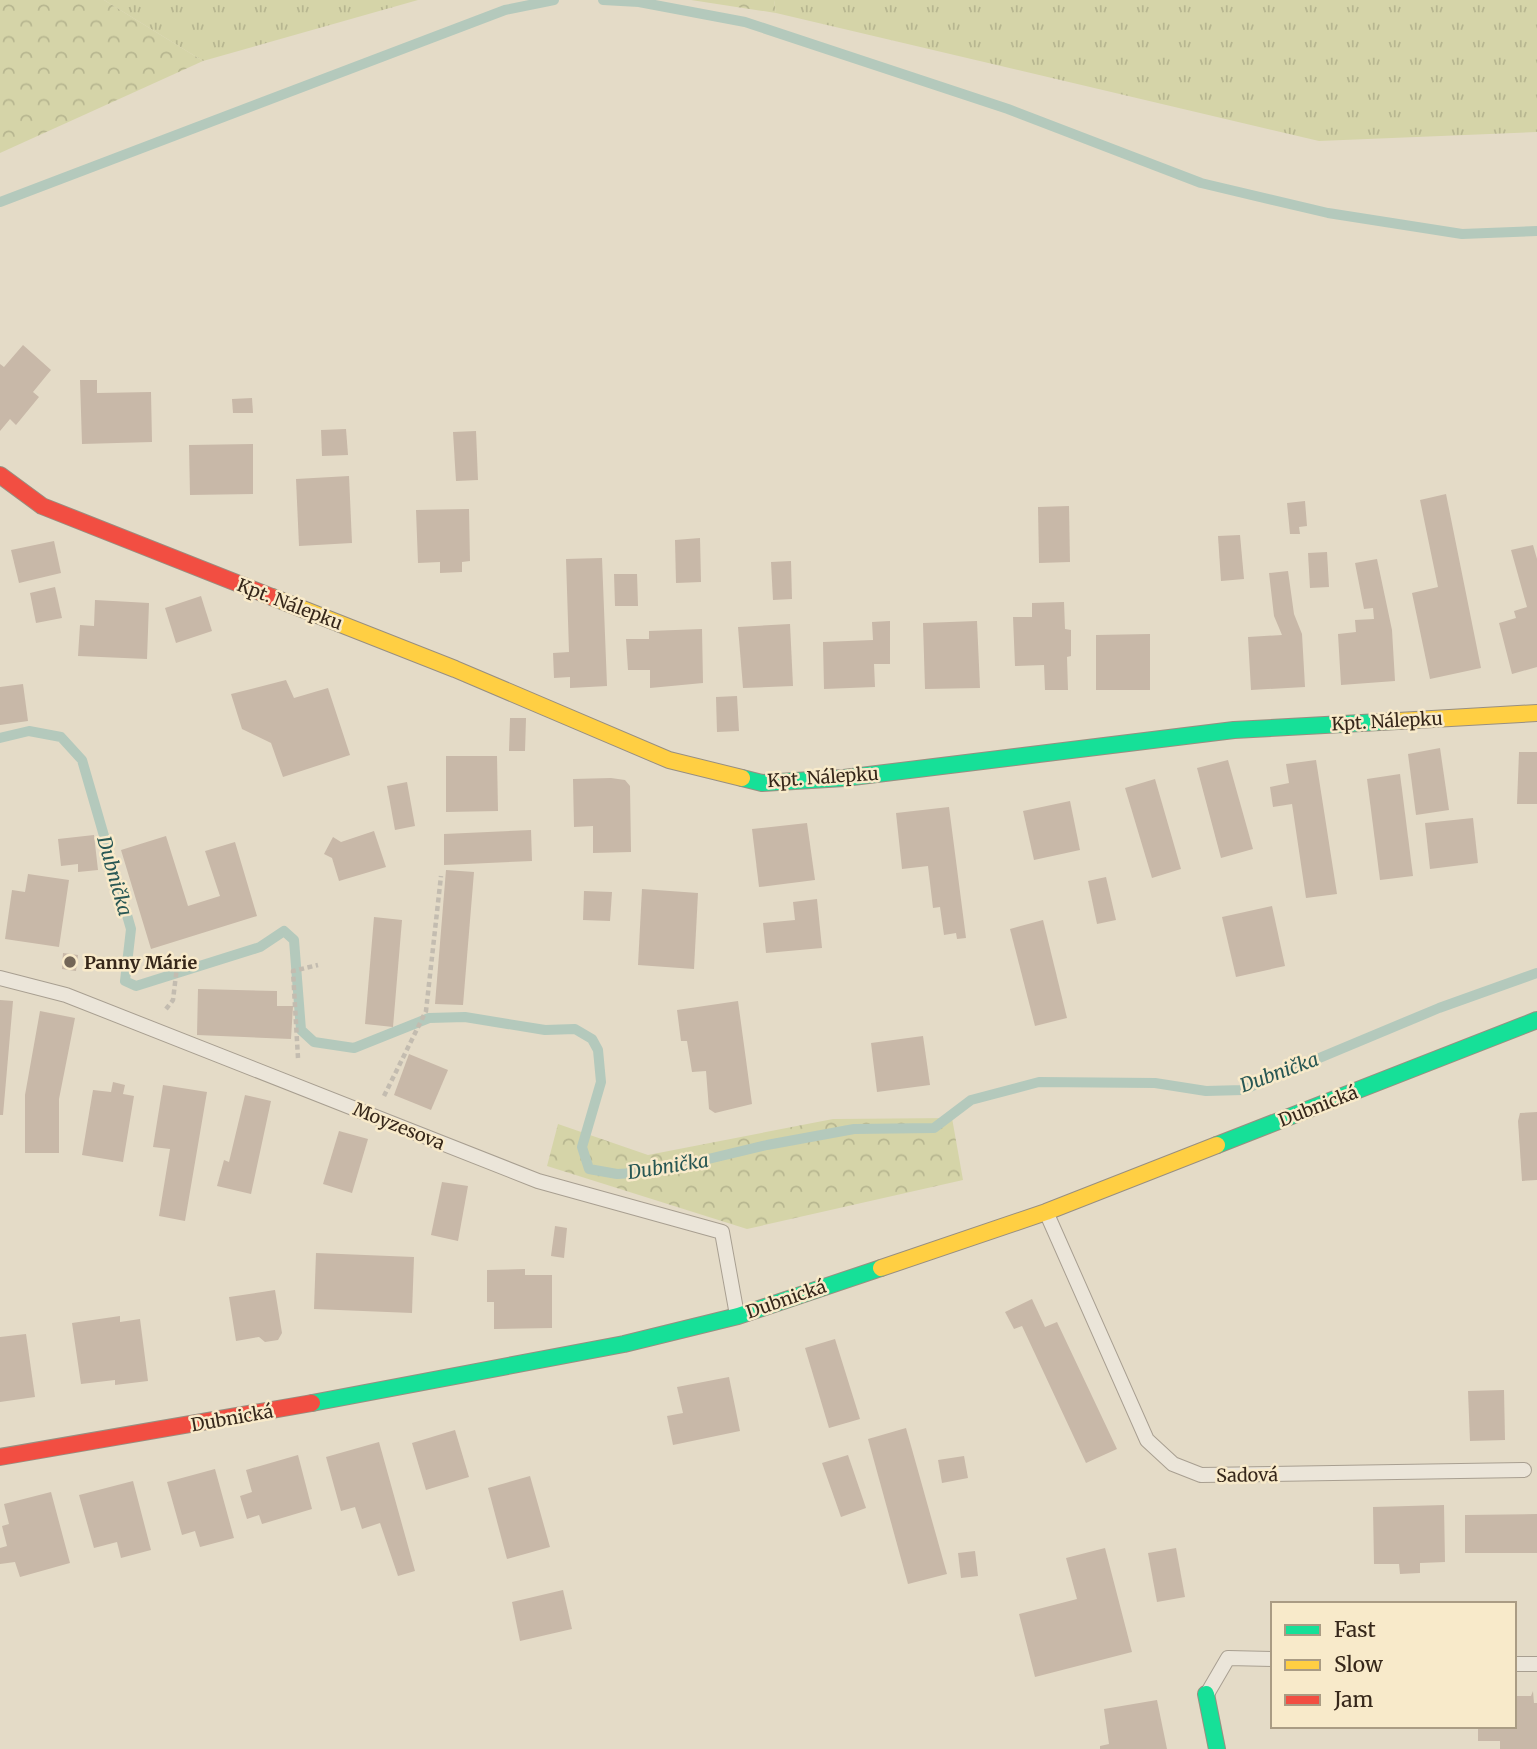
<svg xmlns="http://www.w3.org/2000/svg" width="1537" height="1749" font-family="Merriweather,serif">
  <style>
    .grass { fill: url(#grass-tufts) }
    .forest { fill: url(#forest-crowns) }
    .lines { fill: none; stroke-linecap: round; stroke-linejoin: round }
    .stream { stroke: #b4c9bc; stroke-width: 10 }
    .building { fill: #c8b8a8 }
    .lane-casing { stroke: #a89f91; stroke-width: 16 }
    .fast-casing { stroke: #988f81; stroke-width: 18 }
    .slow-casing { stroke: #988f81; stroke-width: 18 }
    .jam-casing { stroke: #988f81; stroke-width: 18 }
    .path { stroke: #c3bcb0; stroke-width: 4.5; stroke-dasharray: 5 3.5; stroke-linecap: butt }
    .lane { stroke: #ebe5d9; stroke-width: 14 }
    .fast { stroke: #16e098; stroke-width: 16 }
    .slow { stroke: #ffcf43; stroke-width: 16 }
    .jam { stroke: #f24e42; stroke-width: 16 }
    .poi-dot { fill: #736657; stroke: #f8eaca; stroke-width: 2.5 }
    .labels { text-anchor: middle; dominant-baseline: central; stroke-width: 5; stroke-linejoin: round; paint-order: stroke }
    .street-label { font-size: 18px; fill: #36271a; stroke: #f8eaca }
    .poi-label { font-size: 18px; font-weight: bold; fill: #36271a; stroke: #f8eaca; text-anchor: start }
    .water-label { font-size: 19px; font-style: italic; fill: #275754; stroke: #f8eaca }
  </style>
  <defs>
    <pattern id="grass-tufts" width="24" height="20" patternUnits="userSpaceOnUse" patternTransform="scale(1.75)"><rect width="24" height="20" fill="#d5d4a8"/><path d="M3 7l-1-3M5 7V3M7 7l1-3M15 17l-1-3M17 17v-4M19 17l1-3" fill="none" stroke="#b7b690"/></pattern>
    <pattern id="forest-crowns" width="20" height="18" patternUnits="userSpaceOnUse" patternTransform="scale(1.75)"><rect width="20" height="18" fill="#d5d4a8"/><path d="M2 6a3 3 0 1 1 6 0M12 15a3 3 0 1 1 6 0" fill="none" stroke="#b7b690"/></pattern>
  </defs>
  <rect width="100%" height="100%" fill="#e4dbc7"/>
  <g class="grass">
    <polygon points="104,0 418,0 203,61"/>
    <polygon points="774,0 1537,0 1537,132 1319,141 776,13"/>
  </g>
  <g class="forest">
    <polygon points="0,0 104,0 203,61 0,153"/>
    <polygon points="691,0 774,0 776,13"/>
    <polygon points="952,1118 963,1180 747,1229 547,1166 558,1124 648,1155 833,1119"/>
  </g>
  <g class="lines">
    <g class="stream">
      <polyline points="603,0 639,2 745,22 1008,109 1201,183 1328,213 1462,234 1537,231"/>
      <polyline points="0,202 505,10 554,0"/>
      <polyline points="0,738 29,731 61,737 82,760 131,929 125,981 136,986 260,947 284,931 294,940 301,1030 314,1042 354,1048 429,1018 465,1017 545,1030 575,1029 592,1039 598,1050 601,1082 582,1147 589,1169 617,1174 654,1172 767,1145 854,1129 934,1128 971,1100 1039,1082 1155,1083 1206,1091 1243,1090 1439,1008 1537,973"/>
    </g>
  </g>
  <g class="building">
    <polygon points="23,345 51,370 33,392 39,397 16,425 10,419 0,431 0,364 4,367"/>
    <polygon points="80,380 97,380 97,393 151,392 152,442 82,444"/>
    <polygon points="252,398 253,413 233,413 232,399"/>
    <polygon points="346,429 348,455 322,456 321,430"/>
    <polygon points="476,431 478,480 456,481 453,432"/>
    <polygon points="253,444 253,494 190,495 189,445"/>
    <polygon points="349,476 352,543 299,546 296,479"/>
    <polygon points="1446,494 1481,668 1430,679 1412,593 1438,587 1420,500"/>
    <polygon points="1305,501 1307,526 1299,527 1300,534 1290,534 1287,503"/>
    <polygon points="1069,506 1070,562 1039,563 1038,507"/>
    <polygon points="469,509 470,561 462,562 462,572 440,573 440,562 418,563 416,510"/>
    <polygon points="1240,535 1244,579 1221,581 1218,536"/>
    <polygon points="700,538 701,582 676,583 675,540"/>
    <polygon points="54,541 61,573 19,583 11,550"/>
    <polygon points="1533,545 1537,559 1537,667 1512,674 1499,623 1516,618 1514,611 1527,607 1511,550"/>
    <polygon points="1327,552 1329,587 1310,588 1308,553"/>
    <polygon points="602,558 607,686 570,688 570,677 554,678 553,653 569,652 566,559"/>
    <polygon points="1377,559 1392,630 1395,681 1341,685 1338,634 1356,632 1355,620 1374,619 1373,608 1364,609 1355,563"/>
    <polygon points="791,561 792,599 773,600 771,562"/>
    <polygon points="1288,571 1294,614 1302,634 1305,687 1251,690 1248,637 1282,635 1274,616 1269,573"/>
    <polygon points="614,574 637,574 638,606 615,606"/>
    <polygon points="55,587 62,618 36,623 30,593"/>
    <polygon points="201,596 212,631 176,643 165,608"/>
    <polygon points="95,600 149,603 147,659 78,656 80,625 94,626"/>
    <polygon points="1064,602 1065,629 1071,630 1071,656 1067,657 1068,690 1045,690 1044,665 1015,666 1013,617 1032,617 1032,603"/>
    <polygon points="890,621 890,664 874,664 875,687 824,689 823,642 873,640 872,622"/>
    <polygon points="977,621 980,688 925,689 923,623"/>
    <polygon points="790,624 793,686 743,688 738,627"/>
    <polygon points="702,629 703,683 650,688 650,670 628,670 626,639 649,639 649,631"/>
    <polygon points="1150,634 1150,690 1096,690 1096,635"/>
    <polygon points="286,680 294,698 328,688 350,755 283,777 271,743 242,729 231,694"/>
    <polygon points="23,684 28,721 0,725 0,687"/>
    <polygon points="737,696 739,731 717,732 716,697"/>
    <polygon points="510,718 526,718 525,751 509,751"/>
    <polygon points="1440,748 1449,810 1416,815 1408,754"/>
    <polygon points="1519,752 1537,752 1537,804 1517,804"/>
    <polygon points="446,756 497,756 498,811 446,812"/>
    <polygon points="1228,760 1253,849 1221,858 1197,768"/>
    <polygon points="1316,760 1337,894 1306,898 1292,804 1273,807 1270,787 1289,783 1286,764"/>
    <polygon points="1400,774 1413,876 1380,880 1367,779"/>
    <polygon points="611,778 625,780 630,786 631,852 593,853 593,826 574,827 573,779"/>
    <polygon points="1155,779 1181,869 1152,878 1125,788"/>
    <polygon points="407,782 415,826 395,830 387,786"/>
    <polygon points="1070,801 1080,850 1034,860 1023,811"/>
    <polygon points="949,807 966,938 957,939 956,933 944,935 940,907 933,908 928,866 902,869 896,813"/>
    <polygon points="1473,818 1478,863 1430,869 1425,823"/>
    <polygon points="807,823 815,880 759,887 752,829"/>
    <polygon points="531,830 532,861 444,865 444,834"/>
    <polygon points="374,831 386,867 339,881 332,858 324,854 333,837 341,842"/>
    <polygon points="94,835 98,870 78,872 78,864 61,866 58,839"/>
    <polygon points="166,836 188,906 220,896 205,851 235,842 257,916 151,949 121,850"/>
    <polygon points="446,870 474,872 463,1005 435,1004"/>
    <polygon points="28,874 69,880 59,947 5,939 12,890 25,892"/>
    <polygon points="1106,877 1116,920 1097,924 1088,881"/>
    <polygon points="642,889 698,893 694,969 638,965"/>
    <polygon points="584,891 612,892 610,921 583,920"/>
    <polygon points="817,899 822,948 766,953 763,923 795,920 793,902"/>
    <polygon points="1272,906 1285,966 1236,977 1222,917"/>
    <polygon points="374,917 402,920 393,1027 365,1024"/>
    <polygon points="1043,920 1067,1018 1035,1026 1010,929"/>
    <polygon points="63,953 78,955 76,971 62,969"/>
    <polygon points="198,989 277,991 277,1006 293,1006 291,1039 197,1035"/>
    <polygon points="0,1000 13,1001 3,1115 0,1115"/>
    <polygon points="738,1001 752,1104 715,1113 709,1109 706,1071 692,1072 687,1041 681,1041 677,1010"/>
    <polygon points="40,1011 75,1018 59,1099 59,1153 25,1153 25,1095"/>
    <polygon points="923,1036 930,1085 877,1092 871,1043"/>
    <polygon points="409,1054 448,1070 431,1110 394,1095"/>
    <polygon points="113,1082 125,1085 123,1094 134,1096 123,1162 82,1155 93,1090 111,1092"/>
    <polygon points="163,1085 207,1092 185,1221 159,1216 170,1149 153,1147"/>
    <polygon points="245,1095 271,1101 251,1194 217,1186 224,1160 229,1162"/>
    <polygon points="1537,1112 1537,1180 1522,1181 1518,1121 1520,1113"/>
    <polygon points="339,1131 368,1139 352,1193 323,1184"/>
    <polygon points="442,1182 468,1186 458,1241 431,1235"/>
    <polygon points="555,1226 567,1228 564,1258 551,1256"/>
    <polygon points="316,1253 414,1257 412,1313 314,1309"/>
    <polygon points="525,1269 525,1275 552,1275 552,1328 494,1329 494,1302 487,1302 487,1270"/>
    <polygon points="275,1290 282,1333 278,1340 265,1342 259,1337 236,1341 229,1297"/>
    <polygon points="1032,1299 1045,1327 1057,1322 1117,1449 1086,1463 1022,1326 1014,1329 1005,1312"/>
    <polygon points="120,1316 120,1322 140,1319 148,1381 115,1385 115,1380 81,1384 72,1323"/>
    <polygon points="26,1334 35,1397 0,1402 0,1337"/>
    <polygon points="835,1339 860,1419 829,1428 805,1348"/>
    <polygon points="729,1377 740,1431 673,1445 667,1416 683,1413 677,1387"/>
    <polygon points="1504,1390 1505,1440 1470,1441 1468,1391"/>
    <polygon points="906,1428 947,1574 908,1584 868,1439"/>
    <polygon points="455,1430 469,1477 426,1490 412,1443"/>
    <polygon points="379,1442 415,1571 398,1576 380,1523 362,1529 355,1507 341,1511 326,1457"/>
    <polygon points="298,1455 312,1509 262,1524 259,1515 247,1519 240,1496 252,1492 246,1470"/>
    <polygon points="848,1455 866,1508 841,1517 822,1463"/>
    <polygon points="964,1456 968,1478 942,1483 938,1460"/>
    <polygon points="215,1469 234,1538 200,1547 195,1531 182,1535 167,1482"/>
    <polygon points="530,1476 550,1547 507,1559 488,1488"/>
    <polygon points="133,1481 151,1550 121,1558 117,1542 94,1548 79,1495"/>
    <polygon points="51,1492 70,1563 20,1577 15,1562 0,1564 0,1548 7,1546 2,1526 9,1524 4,1504"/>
    <polygon points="1444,1505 1445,1562 1420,1563 1420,1573 1400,1574 1399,1564 1374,1564 1373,1507"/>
    <polygon points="1537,1514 1537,1553 1465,1553 1465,1515"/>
    <polygon points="1105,1548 1132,1652 1035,1677 1019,1614 1077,1599 1066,1558"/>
    <polygon points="1176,1548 1185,1597 1157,1602 1148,1553"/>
    <polygon points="975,1551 978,1576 961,1578 958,1553"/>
    <polygon points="563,1590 572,1629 520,1641 512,1602"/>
    <polygon points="1533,1691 1534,1703 1537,1703 1537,1749 1500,1749 1500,1741 1478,1741 1478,1726 1514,1726 1514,1696 1531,1696"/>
    <polygon points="1157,1700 1167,1749 1100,1749 1100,1746 1109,1744 1104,1709"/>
  </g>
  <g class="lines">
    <defs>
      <g id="lane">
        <polyline points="0,978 66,995 538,1181 722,1232 737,1315"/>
        <polyline points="1047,1214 1147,1440 1173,1464 1201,1475 1524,1470"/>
        <polyline points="1514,1664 1537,1664"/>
        <polyline points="1207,1694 1228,1658 1273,1659"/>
      </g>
      <g id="fast">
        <polyline points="742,778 762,783 844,778 1234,730 1398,721"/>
        <polyline points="1217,1145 1537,1020"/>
        <polyline points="312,1403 624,1344 738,1316 881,1268"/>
        <polyline points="1206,1694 1217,1749"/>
      </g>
      <g id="slow">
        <polyline points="272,597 455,669 669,760 742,778"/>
        <polyline points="1398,721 1537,713"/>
        <polyline points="881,1268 1046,1212 1217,1145"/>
      </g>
      <g id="jam">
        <polyline points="0,475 42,506 272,597"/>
        <polyline points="0,1457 312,1403"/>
      </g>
    </defs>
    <use href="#lane" class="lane-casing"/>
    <use href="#fast" class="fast-casing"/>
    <use href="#slow" class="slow-casing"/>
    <use href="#jam" class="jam-casing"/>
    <g class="path">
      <polyline points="166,1009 173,1000 178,958"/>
      <polyline points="298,1058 293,971 318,965"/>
      <polyline points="384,1096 426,1011 441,876"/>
    </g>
    <use href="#lane" class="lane"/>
    <use href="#fast" class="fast"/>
    <use href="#slow" class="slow"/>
    <use href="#jam" class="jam"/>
  </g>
  <circle class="poi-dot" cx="70" cy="962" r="7"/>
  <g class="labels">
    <g class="street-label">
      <text transform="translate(290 604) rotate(21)">Kpt. Nálepku</text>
      <text transform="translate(1387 721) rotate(-3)">Kpt. Nálepku</text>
      <text transform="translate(823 777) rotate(-4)">Kpt. Nálepku</text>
      <text transform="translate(1318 1106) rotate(-21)">Dubnická</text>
      <text transform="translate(399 1126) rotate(22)">Moyzesova</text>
      <text transform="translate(786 1299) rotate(-19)">Dubnická</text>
      <text transform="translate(232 1418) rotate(-10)">Dubnická</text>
      <text transform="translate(1247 1475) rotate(-1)">Sadová</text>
    </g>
    <g class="poi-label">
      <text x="84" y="962">Panny Márie</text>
    </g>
    <g class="water-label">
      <text transform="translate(115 876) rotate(74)">Dubnička</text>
      <text transform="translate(1279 1072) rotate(-20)">Dubnička</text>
      <text transform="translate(668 1166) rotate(-9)">Dubnička</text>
    </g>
  </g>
  <rect x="1271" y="1602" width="245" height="126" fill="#f8eaca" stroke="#aa9c84" stroke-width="2"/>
  <rect x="1285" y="1625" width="35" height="10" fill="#16e098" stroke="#aa9c84" stroke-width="2"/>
  <text x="1334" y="1637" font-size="21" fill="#36271a">Fast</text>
  <rect x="1285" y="1660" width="35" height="10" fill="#ffcf43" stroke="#aa9c84" stroke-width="2"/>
  <text x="1334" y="1672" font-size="21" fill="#36271a">Slow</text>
  <rect x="1285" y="1695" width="35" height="10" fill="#f24e42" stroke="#aa9c84" stroke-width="2"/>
  <text x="1334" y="1707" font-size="21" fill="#36271a">Jam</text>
</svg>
